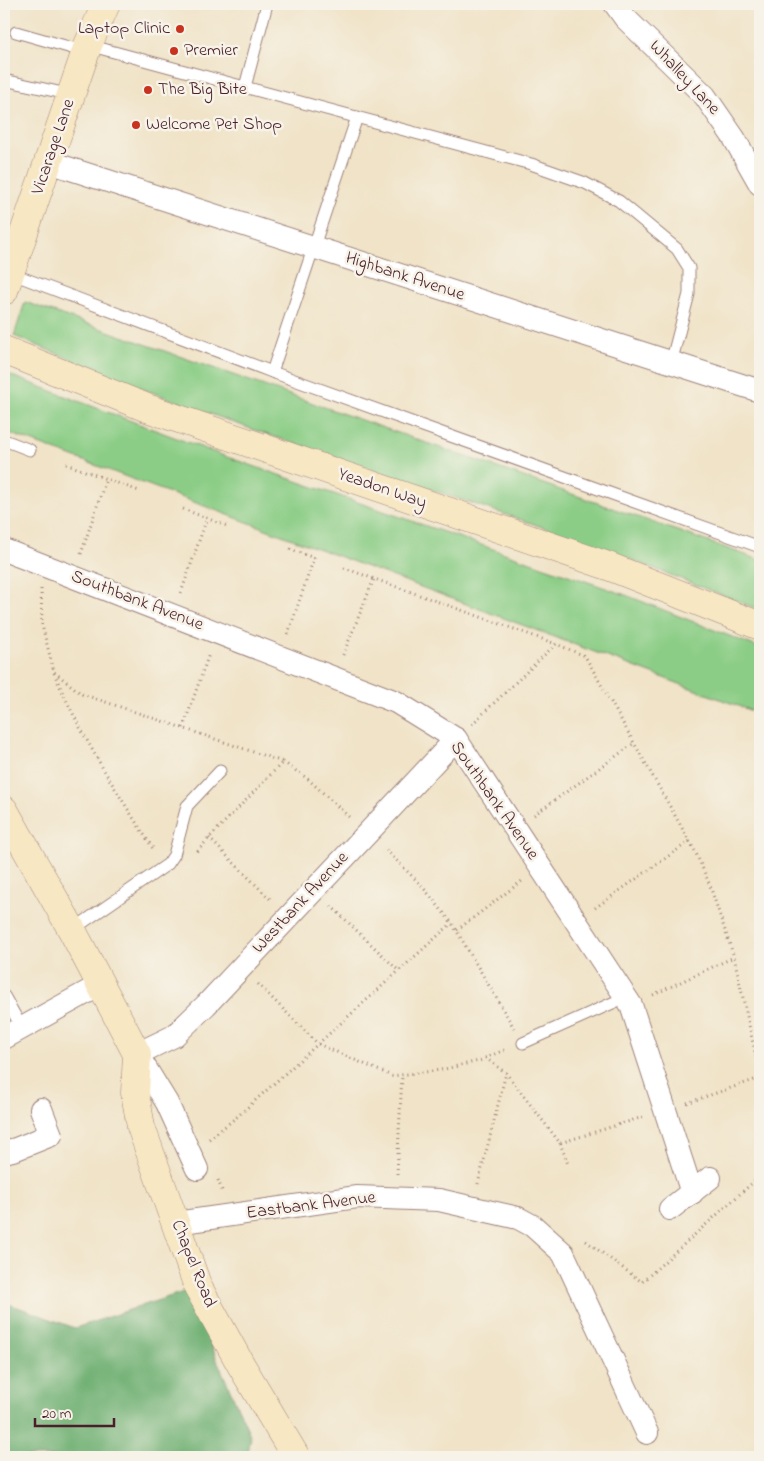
<svg xmlns="http://www.w3.org/2000/svg" width="764" height="1461" font-family="'Indie Flower',sans-serif">
  <style>
    .green { fill: #8bcd86; stroke: #6a7658 }
    .forest { fill: #70b073; stroke: #5d684f }
    .lines { fill: none; stroke-linecap: round; stroke-linejoin: round }
    .lane-casing { stroke: #9d8179; stroke-width: 13 }
    .street-casing { stroke: #9d8179; stroke-width: 24 }
    .secondary-casing { stroke: #9d8179; stroke-width: 29 }
    .path { stroke: #9d8179; stroke-width: 3; stroke-dasharray: 1 4; stroke-linecap: butt }
    .lane { stroke: #fff; stroke-width: 11 }
    .street { stroke: #fff; stroke-width: 22 }
    .secondary { stroke: #f8e7c3; stroke-width: 28 }
    .poi-dot { fill: #c8321e; stroke: #f7f3e8; stroke-width: 2 }
    .labels { text-anchor: middle; dominant-baseline: central; stroke-width: 5; stroke-linejoin: round; paint-order: stroke }
    .poi-label { font-size: 18px; fill: #4a1f2b; stroke: #f7f3e8; text-anchor: start }
    .street-label { font-size: 18px; fill: #4a1f2b; stroke: #f7f3e8 }
  </style>
  <rect width="100%" height="100%" fill="#f7f3e8"/>
  <filter id="ink" filterUnits="userSpaceOnUse"><feTurbulence type="fractalNoise" baseFrequency=".02" numOctaves="2"/><feDisplacementMap in="SourceGraphic" scale="10" xChannelSelector="R" yChannelSelector="G"/><feConvolveMatrix kernelMatrix="1 2 1 2 8 2 1 2 1" color-interpolation-filters="sRGB"/></filter>
  <filter id="wash" filterUnits="userSpaceOnUse"><feTurbulence type="fractalNoise" baseFrequency=".0096" numOctaves="4" result="noise"/><feDisplacementMap in="SourceGraphic" scale="20" xChannelSelector="R" yChannelSelector="G"/><feGaussianBlur stdDeviation="1.12" result="paint"/><feColorMatrix in="noise" values="0 0 0 0 0 0 0 0 0 0 0 0 0 0 0 0 0 1.4 0 .05"/><feComposite in="paint" operator="in"/></filter>
  <g filter="url(#wash)">
    <rect width="100%" height="100%" fill="#f0e3c7"/>
    <g class="green">
      <polygon points="25,302 760,560 760,610 581,540 251,429 138,387 14,336"/>
      <polygon points="4,373 227,457 623,594 760,648 760,714 4,431"/>
    </g>
    <polygon class="forest" points="192,1289 217,1360 251,1437 247,1457 4,1457 4,1302 75,1328"/>
  </g>
  <g filter="url(#ink)">
    <g class="lines">
      <defs>
        <g id="lane">
          <polyline points="16,32 86,52"/>
          <polyline points="88,45 531,164 585,183 619,201 677,249 689,268 689,294 671,363"/>
          <polyline points="4,80 72,95"/>
          <polyline points="245,87 267,4"/>
          <polyline points="10,273 272,372 760,547"/>
          <polyline points="272,372 357,117"/>
          <polyline points="4,440 30,450"/>
          <polyline points="72,930 168,864 174,855 187,806 220,771"/>
          <polyline points="4,996 22,1028"/>
          <polyline points="523,1043 626,997"/>
        </g>
        <g id="street">
          <polyline points="615,4 625,18 705,96 734,138 760,184"/>
          <polyline points="49,162 760,391"/>
          <polyline points="4,550 396,702 456,739 631,1005 692,1193"/>
          <polyline points="4,1038 100,985"/>
          <polyline points="4,1152 16,1149 51,1135 41,1109"/>
          <polyline points="197,1169 167,1103 137,1054 174,1036 206,1005 456,739"/>
          <polyline points="670,1209 710,1178"/>
          <polyline points="176,1223 357,1197 439,1200 518,1218 533,1226 563,1253 647,1433"/>
        </g>
        <g id="secondary">
          <polyline points="4,291 88,45 106,4"/>
          <polyline points="4,350 147,408 608,566 760,626"/>
          <polyline points="4,810 72,930 137,1054 135,1093 141,1127 198,1287 241,1365 296,1457"/>
        </g>
      </defs>
      <use href="#lane" class="lane-casing"/>
      <use href="#street" class="street-casing"/>
      <use href="#secondary" class="secondary-casing"/>
      <g class="path">
        <polyline points="66,464 139,491"/>
        <polyline points="183,509 227,526"/>
        <polyline points="81,554 106,479"/>
        <polyline points="344,568 556,644"/>
        <polyline points="41,589 42,625 54,672 82,694 283,762 209,838 195,854"/>
        <polyline points="181,593 207,518"/>
        <polyline points="288,634 314,558 290,549"/>
        <polyline points="343,655 374,579"/>
        <path d="M54 673C81 736 117 793 154 850"/>
        <polyline points="472,724 556,644 585,656 695,851 709,883 734,957 760,1075"/>
        <polyline points="183,728 209,654"/>
        <polyline points="283,762 308,779 349,817"/>
        <polyline points="534,815 633,744"/>
        <polyline points="209,838 272,901"/>
        <polyline points="386,850 422,886 452,923 514,1028"/>
        <polyline points="331,906 398,970"/>
        <polyline points="595,908 690,841"/>
        <polyline points="457,930 522,881"/>
        <polyline points="258,984 318,1044 392,1076 441,1070 487,1059 506,1073 560,1143 643,1117"/>
        <polyline points="653,995 734,957"/>
        <polyline points="485,1058 507,1049"/>
        <polyline points="687,1103 760,1078"/>
        <polyline points="209,1139 238,1116 452,923"/>
        <polyline points="560,1143 568,1164"/>
        <polyline points="397,1174 402,1075"/>
        <polyline points="218,1180 223,1193"/>
        <polyline points="478,1184 506,1073"/>
        <polyline points="586,1241 642,1282 760,1176"/>
      </g>
      <use href="#lane" class="lane"/>
      <use href="#street" class="street"/>
      <use href="#secondary" class="secondary"/>
    </g>
  </g>
  <g class="poi-dot">
    <circle cx="180" cy="29" r="5"/>
    <circle cx="174" cy="51" r="5"/>
    <circle cx="148" cy="90" r="5"/>
    <circle cx="136" cy="125" r="5"/>
  </g>
  <g class="labels">
    <g class="poi-label">
      <text x="170" y="29" text-anchor="end">Laptop Clinic</text>
      <text x="184" y="51">Premier</text>
      <text x="158" y="90">The Big Bite</text>
      <text x="146" y="125">Welcome Pet Shop</text>
    </g>
    <g class="street-label">
      <text transform="translate(684 78) rotate(47)">Whalley Lane</text>
      <text transform="translate(54 147) rotate(-71)">Vicarage Lane</text>
      <text transform="translate(405 277) rotate(18)">Highbank Avenue</text>
      <text transform="translate(382 489) rotate(19)">Yeadon Way</text>
      <text transform="translate(137 601) rotate(21)">Southbank Avenue</text>
      <text transform="translate(494 801) rotate(55)">Southbank Avenue</text>
      <text transform="translate(301 903) rotate(-47)">Westbank Avenue</text>
      <text transform="translate(311 1206) rotate(-7)">Eastbank Avenue</text>
      <text transform="translate(193 1264) rotate(68)">Chapel Road</text>
    </g>
  </g>
  <rect width="764" height="1461" fill="none" stroke="#f7f3e8" stroke-width="20"/>
  <path d="M35 1418v8h79v-8" fill="none" stroke="#4a1f2b" stroke-width="2.5"/>
  <text x="42" y="1418" font-size="15" fill="#4a1f2b" stroke="#f7f3e8" stroke-width="4" paint-order="stroke">20 m</text>
</svg>
